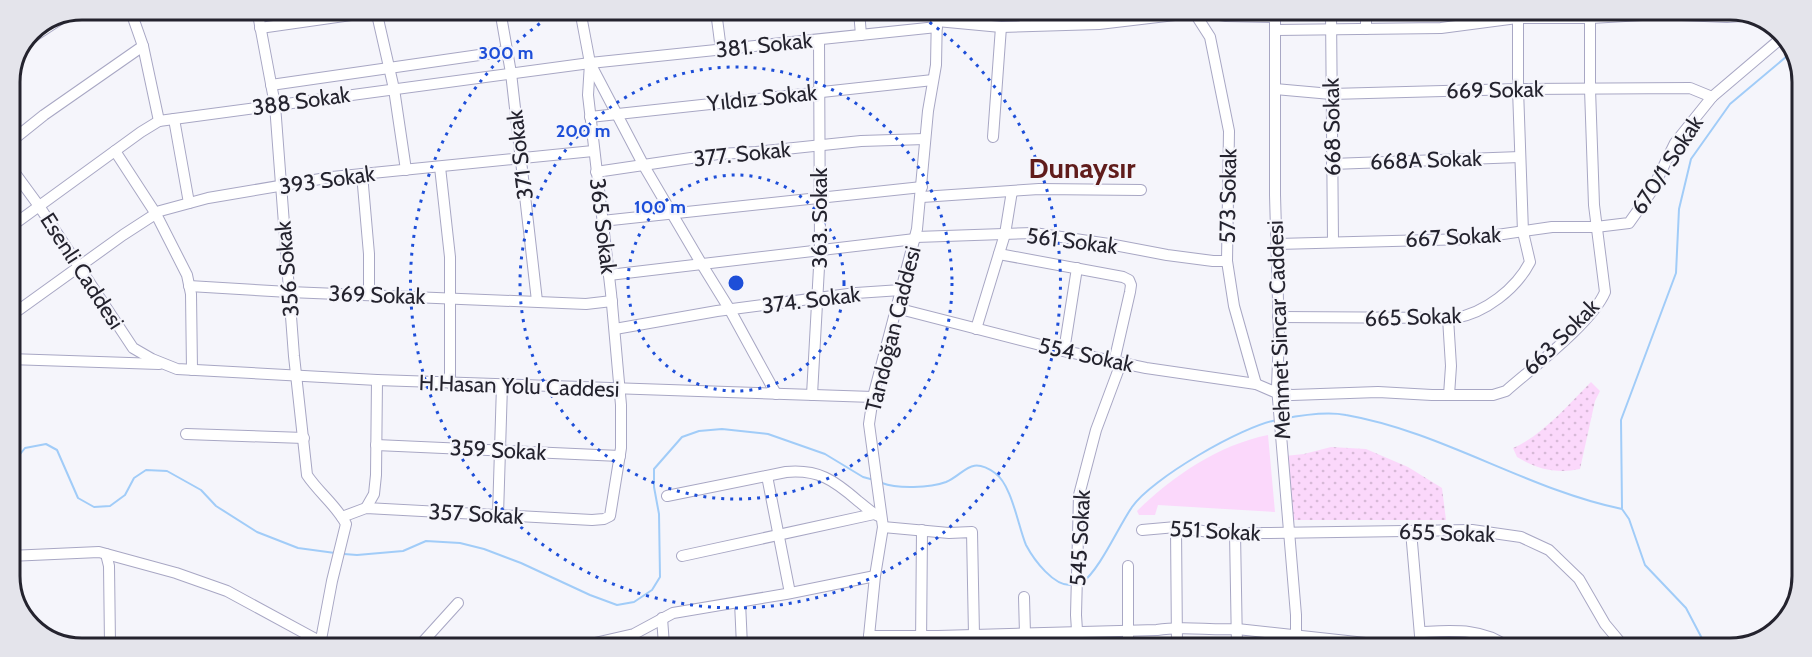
<svg xmlns="http://www.w3.org/2000/svg" width="1812" height="657" font-family="Cabin,sans-serif">
  <style>
    .grass { fill: #fbd8fb }
    .park { fill: url(#park-dots) }
    .lines { fill: none; stroke-linecap: round; stroke-linejoin: round }
    .stream { stroke: #a1ccf8; stroke-width: 2 }
    .minor-casing { stroke: #a8a7c4; stroke-width: 12 }
    .minor { stroke: #fff; stroke-width: 10 }
    .ring { fill: none; stroke: #1d4ed8; stroke-width: 3; stroke-dasharray: 3 6 }
    .labels { text-anchor: middle; dominant-baseline: central; stroke-width: 4.5; stroke-linejoin: round; paint-order: stroke }
    .street-label { font-size: 22px; fill: #24232e; stroke: #f5f5fb }
    .district-label { font-size: 28px; font-weight: bold; fill: #601c1b; stroke: #f5f5fb }
    .rim { fill: none; stroke: #24232e; stroke-width: 3 }
    .centre { fill: #1d4ed8; stroke: #f5f5fb; stroke-width: 3 }
    .ring-label { font-size: 18px; text-anchor: middle; font-weight: bold; fill: #1d4ed8; stroke: #f5f5fb; stroke-width: 4.5; stroke-linejoin: round; paint-order: stroke }
  </style>
  <defs>
    <pattern id="park-dots" width="8" height="8" patternUnits="userSpaceOnUse" patternTransform="scale(1.5)"><rect width="8" height="8" fill="#fbd8fb"/><path d="M2 2h.1M6 6h.1" fill="none" stroke="#d7b9d7" stroke-width="1.8" stroke-linecap="round"/></pattern>
  </defs>
  <rect width="100%" height="100%" fill="#f5f5fb"/>
  <path class="grass" d="M1268 435 1275 512 1158 505 1155 515H1139L1137 511C1173 476 1218 445 1268 435Z"/>
  <g class="park">
    <path d="M1591 382 1600 391 1595 401 1580 469C1556 474 1537 469 1517 457L1513 448C1543 435 1568 405 1591 382Z"/>
    <polygon points="1331,447 1366,449 1408,467 1442,488 1446,520 1293,520 1285,456 1304,454"/>
  </g>
  <g class="lines">
    <g class="stream">
      <path d="M1282 419C1302 415 1326 411 1346 415 1443 432 1526 489 1622 509L1629 519 1645 565 1686 608 1707 648"/>
      <polyline points="9,468 25,448 46,444 57,450 78,498 94,507 110,506 125,495 134,478 146,470 167,471 201,490 216,506 257,532 298,548 335,553"/>
      <path d="M882 483C897 489 930 488 946 482 965 474 970 455 995 473 1012 485 1018 526 1026 545 1034 560 1054 587 1072 585"/>
      <polyline points="1622,508 1621,420 1676,273 1679,209 1691,159 1730,104 1793,51"/>
      <polyline points="344,554 357,555 403,551 426,541 460,543 484,549 521,563 590,595 617,605 634,602 652,590 660,577 659,514 654,487 654,469 682,437 699,431 722,429 768,434 825,454 863,477 874,480"/>
      <path d="M1081 584C1101 568 1117 529 1132 507 1151 479 1242 426 1277 420"/>
    </g>
    <defs>
      <g id="minor">
        <polyline points="130,9 143,46 159,121"/>
        <path d="M257 9 275 105 294 356 307 475C319 493 336 505 346 524L332 581 320 645"/>
        <polyline points="376,10 394,89 406,170"/>
        <polyline points="500,10 511,73 537,301"/>
        <polyline points="580,10 590,63 644,166 701,263 730,310 776,394"/>
        <polyline points="716,11 721,50"/>
        <polyline points="859,11 861,35"/>
        <polyline points="1024,11 1025,26"/>
        <polyline points="1194,12 1210,37 1229,131 1227,261 1234,306 1256,384"/>
        <polyline points="1275,12 1275,195 1279,336 1277,387 1296,615 1296,647"/>
        <polyline points="1331,12 1333,242"/>
        <polyline points="500,13 523,10"/>
        <polyline points="937,21 1001,27 1099,24 1200,12 1226,16 1275,17"/>
        <polyline points="260,28 386,10"/>
        <polyline points="1366,29 1366,12"/>
        <polyline points="1276,30 1441,28 1517,18 1591,18 1659,14 1727,17 1757,15"/>
        <polyline points="25,42 68,14"/>
        <polyline points="271,85 507,51"/>
        <polyline points="1275,89 1331,94 1518,89 1690,88 1712,97"/>
        <polyline points="590,117 933,80"/>
        <polyline points="174,119 189,203"/>
        <polyline points="993,137 1001,27"/>
        <polyline points="9,143 44,115 143,46"/>
        <polyline points="115,151 156,214 187,275 191,294 192,370"/>
        <polyline points="1332,164 1520,157"/>
        <polyline points="9,165 39,206 133,348 152,359 177,369 377,380 873,397"/>
        <polyline points="440,167 450,257 450,383"/>
        <polyline points="596,172 718,154 756,152 861,141 925,139"/>
        <polyline points="362,174 369,254 369,294"/>
        <polyline points="922,197 1039,189 1141,190"/>
        <polyline points="602,221 922,187"/>
        <polyline points="9,228 141,132 159,121 590,63 937,27"/>
        <polyline points="916,237 1034,233 1109,244 1167,255 1213,261 1227,261"/>
        <polyline points="1277,244 1469,239 1552,227 1596,227 1629,223 1651,192 1675,143 1712,97 1785,35"/>
        <polyline points="999,254 1123,277 1129,280 1131,285 1130,292 1114,362"/>
        <polyline points="609,275 915,239"/>
        <polyline points="189,286 289,292 586,304 612,301"/>
        <path d="M896 308 1064 351 1146 368 1256 384 1277 393 1292 395 1378 392 1432 395H1493L1506 391C1532 368 1592 323 1605 292L1594 205 1590 89V13"/>
        <polyline points="9,317 123,235 160,211 208,198 332,177 593,151"/>
        <path d="M1278 317 1455 318C1485 313 1516 289 1530 262L1523 232 1518 89V12"/>
        <polyline points="1448,318 1451,366 1449,395"/>
        <polyline points="615,329 717,311 856,293 901,290"/>
        <polyline points="976,329 1005,234 1012,191"/>
        <polyline points="1064,351 1077,268"/>
        <polyline points="9,359 159,364"/>
        <polyline points="812,395 820,249 819,40"/>
        <polyline points="186,434 304,438"/>
        <polyline points="376,445 620,456"/>
        <polyline points="767,476 790,593"/>
        <path d="M667 496 786 472C818 469 834 480 858 501 866 507 872 514 881 517"/>
        <polyline points="366,508 374,494 376,475 377,380"/>
        <polyline points="498,515 502,385"/>
        <polyline points="342,517 366,508 592,520 604,519 610,516 621,448 621,405 611,293 588,95 590,63"/>
        <polyline points="883,527 949,533 972,532 974,635 972,646"/>
        <polyline points="1176,527 1177,647"/>
        <polyline points="1142,530 1176,527 1216,533 1268,533 1472,530 1521,537 1549,550 1579,579 1605,624 1625,648"/>
        <polyline points="1411,531 1421,647"/>
        <polyline points="1235,533 1237,647"/>
        <polyline points="106,554 109,566 110,644"/>
        <polyline points="9,556 99,552 176,573 227,591 321,642"/>
        <polyline points="682,556 874,514"/>
        <polyline points="1128,566 1128,647"/>
        <polyline points="740,602 742,646"/>
        <polyline points="662,618 664,645"/>
        <path d="M1420 632C1448 631 1484 627 1507 647"/>
        <path d="M869 636H938L1157 630C1184 625 1210 631 1237 629L1402 647"/>
        <polyline points="420,645 458,603"/>
        <polyline points="586,645 634,634 673,613 786,594 875,576"/>
        <polyline points="868,646 875,576 883,527 869,424 873,397 917,229 928,111 936,65 937,11"/>
        <polyline points="921,646 922,530"/>
        <polyline points="1023,646 1025,634 1024,597"/>
        <polyline points="1078,646 1076,615 1079,495 1096,430 1121,363"/>
      </g>
    </defs>
    <use href="#minor" class="minor-casing"/>
    <use href="#minor" class="minor"/>
  </g>
  <g class="ring">
    <circle cx="736" cy="283" r="108"/>
    <circle cx="736" cy="283" r="216"/>
    <path d="M915 12A325 325 0 1 1 559 10"/>
  </g>
  <g class="labels">
    <g class="street-label">
      <text transform="translate(764 45) rotate(-6)">381. Sokak</text>
      <text transform="translate(1495 90) rotate(-1)">669 Sokak</text>
      <text transform="translate(762 98) rotate(-6)">Yıldız Sokak</text>
      <text transform="translate(301 101) rotate(-8)">388 Sokak</text>
      <text transform="translate(1332 127) rotate(-91)">668 Sokak</text>
      <text transform="translate(742 154) rotate(-6)">377. Sokak</text>
      <text transform="translate(520 155) rotate(-97)">371 Sokak</text>
      <text transform="translate(1426 160) rotate(-2)">668A Sokak</text>
      <text transform="translate(1667 165) rotate(-57)">670/1 Sokak</text>
      <text transform="translate(327 180) rotate(-8)">393 Sokak</text>
      <text transform="translate(1228 196) rotate(-89)">573 Sokak</text>
      <text transform="translate(819 218) rotate(-90)">363. Sokak</text>
      <text transform="translate(603 226) rotate(83)">365 Sokak</text>
      <text transform="translate(1453 237) rotate(-3)">667 Sokak</text>
      <text transform="translate(1072 241) rotate(7)">561 Sokak</text>
      <text transform="translate(287 269) rotate(-95)">356 Sokak</text>
      <text transform="translate(82 271) rotate(57)">Esenli Caddesi</text>
      <text transform="translate(377 295) rotate(2)">369 Sokak</text>
      <text transform="translate(811 300) rotate(-7)">374. Sokak</text>
      <text transform="translate(1413 317) rotate(-2)">665 Sokak</text>
      <text transform="translate(893 329) rotate(-76)">Tandoğan Caddesi</text>
      <text transform="translate(1279 330) rotate(-92)">Mehmet Sincar Caddesi</text>
      <text transform="translate(1561 337) rotate(-45)">663 Sokak</text>
      <text transform="translate(1086 355) rotate(12)">554 Sokak</text>
      <text transform="translate(519 386) rotate(2)">H.Hasan Yolu Caddesi</text>
      <text transform="translate(498 450) rotate(3)">359 Sokak</text>
      <text transform="translate(476 514) rotate(3)">357 Sokak</text>
      <text transform="translate(1215 531) rotate(3)">551 Sokak</text>
      <text transform="translate(1447 533) rotate(2)">655 Sokak</text>
      <text transform="translate(1080 538) rotate(-87)">545 Sokak</text>
    </g>
    <g class="district-label">
      <text x="1082" y="168">Dunaysır</text>
    </g>
  </g>
  <path d="M0 0H1812V657H0ZM82 20H1730A62 62 0 0 1 1792 82V576A62 62 0 0 1 1730 638H82A62 62 0 0 1 20 576V82A62 62 0 0 1 82 20Z" fill="#e4e4eb" fill-rule="evenodd"/>
  <path class="rim" d="M82 20H1730A62 62 0 0 1 1792 82V576A62 62 0 0 1 1730 638H82A62 62 0 0 1 20 576V82A62 62 0 0 1 82 20Z"/>
  <circle cx="736" cy="283" r="9" class="centre"/>
  <g class="ring-label">
    <text x="506" y="59">300 m</text>
    <text x="583" y="137">200 m</text>
    <text x="660" y="213">100 m</text>
  </g>
</svg>
